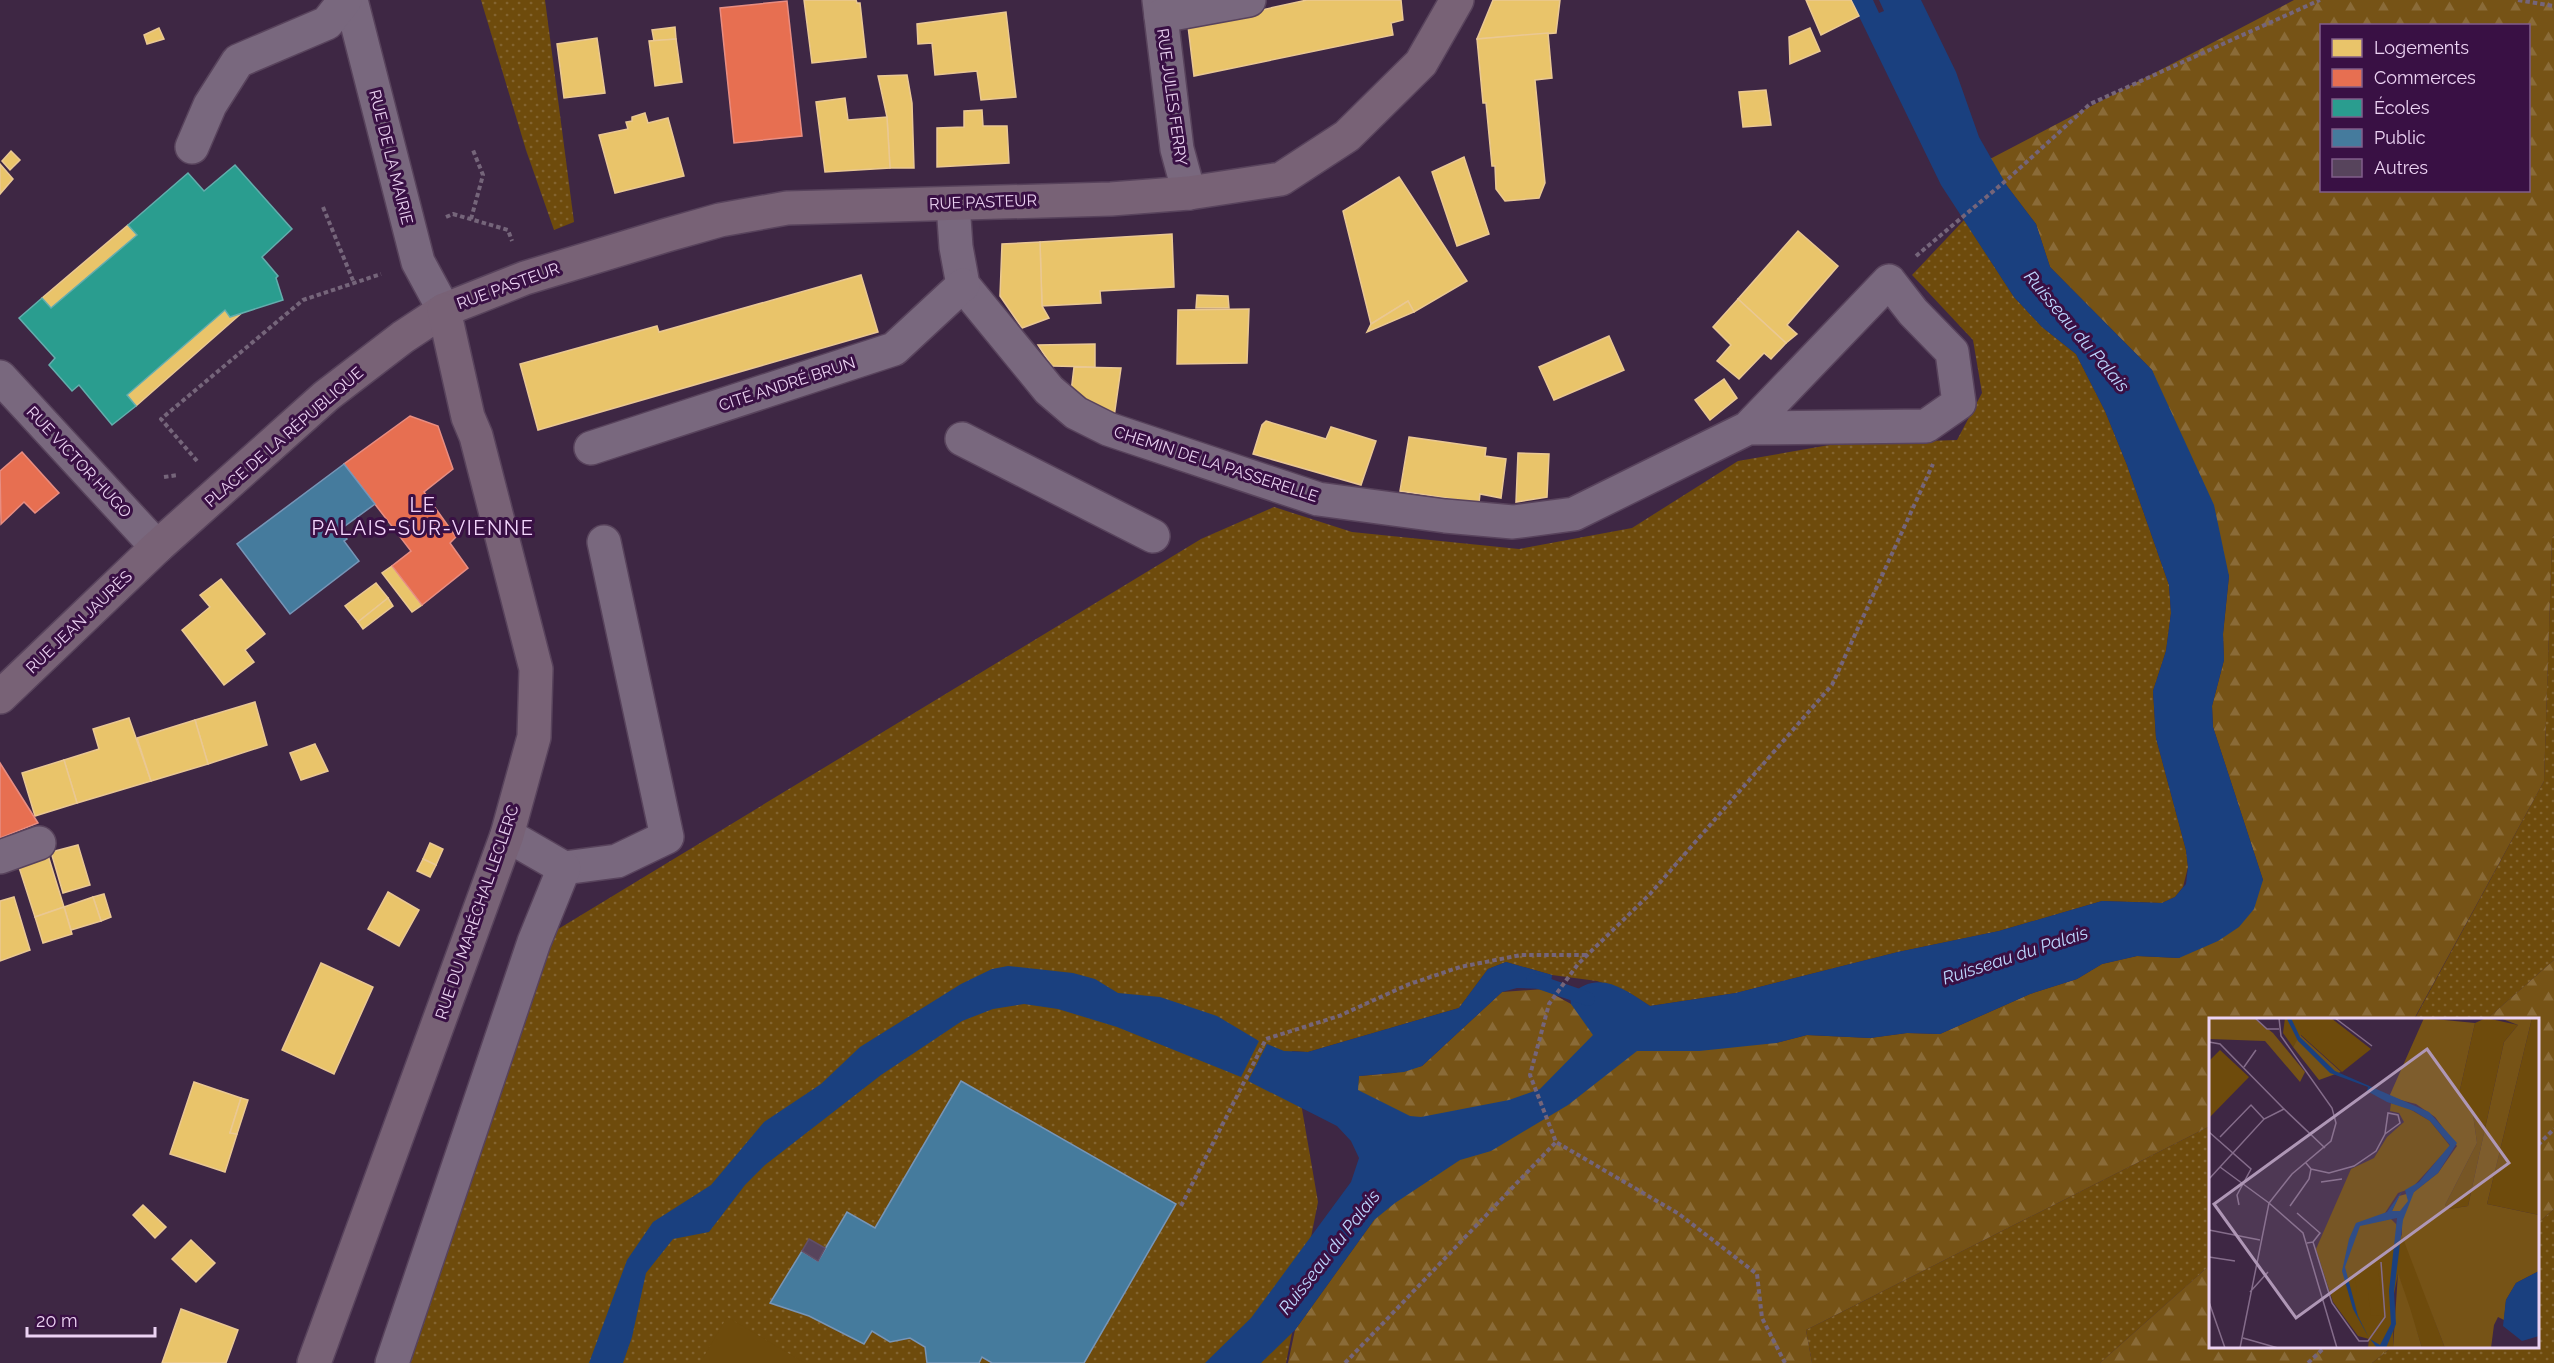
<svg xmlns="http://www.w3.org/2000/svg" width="2554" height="1363" font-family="Raleway,sans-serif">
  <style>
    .grass { fill: url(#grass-dots) }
    .forest { fill: url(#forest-firs); fill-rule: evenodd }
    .garden { fill: #6e4b0c }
    .water { fill: #1a407f }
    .homes { fill: #e9c46a; stroke: #eac893; stroke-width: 1.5 }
    .shops { fill: #e76f51; stroke: #e88d82; stroke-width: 1.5 }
    .schools { fill: #2a9d8f; stroke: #64adad; stroke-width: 1.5 }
    .public { fill: #457b9d; stroke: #7795b7; stroke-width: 1.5 }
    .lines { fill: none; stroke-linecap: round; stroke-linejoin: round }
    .stream { stroke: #1a407f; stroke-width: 14 }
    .building { fill: #57445c; stroke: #624f67; stroke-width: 1.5 }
    .minor-casing { stroke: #58435c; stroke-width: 36 }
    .major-casing { stroke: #58435c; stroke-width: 36 }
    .path { stroke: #75657a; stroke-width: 4; stroke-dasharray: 4.5 3; stroke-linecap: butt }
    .minor { stroke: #79687e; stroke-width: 33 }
    .major { stroke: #786276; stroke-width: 33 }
    .labels { text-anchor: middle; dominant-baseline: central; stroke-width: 6; stroke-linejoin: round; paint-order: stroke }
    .street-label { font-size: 16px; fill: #ecd3f3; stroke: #391044 }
    .water-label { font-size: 18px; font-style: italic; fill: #bdd7fe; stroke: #391044 }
    .quarter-label { font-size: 20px; letter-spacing: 1.5px; fill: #f4d6fd; stroke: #391044 }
    .inset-road { fill: none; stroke: #846c8a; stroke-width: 1.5 }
    .view { fill: #af97b6; fill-opacity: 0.15; stroke: #af97b6; stroke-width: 3 }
    .inset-edge { fill: none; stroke: #ecd3f3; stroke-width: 3 }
  </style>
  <defs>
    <pattern id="grass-dots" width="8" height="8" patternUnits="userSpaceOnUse" patternTransform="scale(1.5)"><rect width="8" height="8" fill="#6e4b0c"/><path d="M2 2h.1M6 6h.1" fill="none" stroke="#836430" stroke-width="1.8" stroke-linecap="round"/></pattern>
    <pattern id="forest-firs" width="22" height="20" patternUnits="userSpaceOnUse" patternTransform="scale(1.5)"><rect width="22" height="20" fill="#765316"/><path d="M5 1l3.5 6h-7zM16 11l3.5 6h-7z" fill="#8a6b38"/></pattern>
  </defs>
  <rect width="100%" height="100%" fill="#3e2744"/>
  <g class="grass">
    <polygon points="481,0 545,0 574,222 554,230 526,150"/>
    <polygon points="1964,220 2014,297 2042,327 2076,354 2105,411 2127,465 2169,585 2171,613 2166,651 2153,691 2156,738 2186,850 2188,867 2183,887 2175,897 2162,903 2102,901 1999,931 1898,952 1736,993 1650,1006 1628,992 1597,981 1552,975 1506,962 1488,969 1459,1008 1308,1052 1292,1051 1318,1202 1286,1363 408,1363 550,934 1201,539 1274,507 1352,532 1519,549 1632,528 1738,461 1835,444 1957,440 1982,393 1973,340 1912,275"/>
    <polygon points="2554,535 2554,960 2487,1019 2414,1020 2544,781 2552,537"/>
    <polygon points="2210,1126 2210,1265 2100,1363 1812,1363 1806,1330"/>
    <polygon points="2554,1209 2554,1363 2372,1363 2392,1347 2538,1346 2538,1223"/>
  </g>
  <g class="forest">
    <path d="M2294 0H2554V535L2552 538 2544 781 2414 1019 2210 1020V1126L1806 1330 1812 1363H1288L1295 1330 1374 1220 1357 1090 1359 1076 1394 1073 1422 1066 1502 992 1544 989 1571 1004 1776 1043 1807 1035 1870 1038 1907 1033 1940 1034 2030 994 2077 979 2102 964 2137 956 2179 958 2263 880 2213 727 2212 706 2224 660 2223 634 2229 576 2152 370 2050 267 2036 224 2007 186 1990 159ZM2322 26H2528V190H2322Z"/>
    <polygon points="2554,960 2554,1209 2538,1223 2538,1020 2487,1019"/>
    <polygon points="2210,1265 2210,1346 2392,1347 2372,1363 2100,1363"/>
  </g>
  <polygon class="garden" points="727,1317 805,1363 700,1363"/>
  <g class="water">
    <path d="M1851 0H1873L1879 13 1884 11 1879 0H1921L1956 72 1979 137 2007 186 2036 224 2050 267 2152 370 2214 505 2229 576 2223 634 2224 660 2212 706 2213 727 2263 880 2254 909 2239 927 2218 941 2179 958 2137 956 2102 964 2077 979 2030 994 1940 1034 1907 1033 1870 1038 1807 1035 1776 1043 1699 1051H1637L1568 1105 1491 1151 1460 1160 1395 1203 1374 1220 1295 1330 1261 1363H1205L1251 1318 1351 1182 1359 1158 1351 1141 1337 1126 1248 1081 1267 1044 1284 1051 1308 1052 1459 1008 1488 969 1506 962 1552 975 1551 984 1544 989 1517 988 1502 992 1422 1066 1404 1072 1359 1076 1358 1090 1410 1116 1421 1117 1509 1100 1540 1089 1593 1035 1571 1004 1570 995C1599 969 1622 988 1650 1006L1736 993 1898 952 1999 931 2102 901 2162 903 2175 897 2186 884 2188 867 2186 850 2156 738 2153 691 2166 651 2171 613 2169 585 2127 465 2105 411 2076 354 2042 327 2014 297 1941 185Z"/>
    <polygon points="1008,966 1073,973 1095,979 1118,993 1160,997 1217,1016 1259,1041 1241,1077 1117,1027 1058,1009 1024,1004 993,1009 962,1021 881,1075 765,1165 745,1185 709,1232 673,1239 646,1273 632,1337 623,1363 589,1363 627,1260 653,1222 711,1185 764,1122 821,1084 860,1047 961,984 992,969"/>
  </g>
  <g class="homes">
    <polygon points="804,0 856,0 857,3 860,3 866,57 812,63"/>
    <polygon points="1307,0 1401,0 1403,20 1391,23 1393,35 1194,76 1188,26"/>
    <polygon points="1493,0 1560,0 1556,33 1477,39"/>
    <polygon points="1806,0 1851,0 1859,16 1821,35"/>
    <polygon points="1006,12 1016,97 981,100 977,71 935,75 932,43 918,44 917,24"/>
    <polygon points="675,27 676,39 654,41 652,30"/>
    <polygon points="159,28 164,39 147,44 144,35"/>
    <polygon points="1810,28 1820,51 1790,64 1789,37"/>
    <polygon points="1548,33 1552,78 1535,80 1545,183 1539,198 1505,201 1496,189 1495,166 1492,166 1486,103 1483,103 1477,39"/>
    <polygon points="597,38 605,93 564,98 557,44"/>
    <polygon points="676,39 682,82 655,86 649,41"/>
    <polygon points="907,75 912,103 914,168 890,168 887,117 878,76"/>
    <polygon points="1766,90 1771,125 1743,127 1739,92"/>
    <polygon points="845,98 848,120 887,117 890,168 825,172 816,102"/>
    <polygon points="982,110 983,126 1007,126 1009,163 937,167 937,128 964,127 964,111"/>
    <polygon points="645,113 648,123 668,118 684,176 615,193 599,135 628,129 626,122 632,121 632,117"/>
    <polygon points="11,151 20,160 10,170 2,161"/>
    <polygon points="1464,157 1489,234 1457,246 1432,172"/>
    <polygon points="0,164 13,179 0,194"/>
    <polygon points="1399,177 1467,281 1414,312 1408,301 1371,324 1343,211"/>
    <polygon points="128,225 137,235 51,308 42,298"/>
    <polygon points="1798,231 1838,266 1787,325 1797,334 1786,343 1738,299"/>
    <polygon points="1172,234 1174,287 1100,291 1101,303 1042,306 1040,242"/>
    <polygon points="1040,242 1042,306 1049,318 1022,328 1000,296 1002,244"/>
    <polygon points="861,275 878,332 538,430 520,364 657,326 659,332"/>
    <polygon points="1197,295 1228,296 1229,308 1196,308"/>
    <polygon points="1738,299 1786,343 1771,359 1764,353 1739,379 1717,361 1731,345 1713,327"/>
    <polygon points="1408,301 1414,312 1367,332 1371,324"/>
    <polygon points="1249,309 1247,363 1177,364 1178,310"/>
    <polygon points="225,310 230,317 244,311 136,406 127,395"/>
    <polygon points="1609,336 1624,370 1554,400 1539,367"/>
    <polygon points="1095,344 1095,367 1052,366 1038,345"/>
    <polygon points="1074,367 1121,368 1114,417 1071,392"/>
    <polygon points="1724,379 1737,398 1710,420 1695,400"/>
    <polygon points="1266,421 1326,439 1331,427 1376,441 1361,485 1253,454 1262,425"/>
    <polygon points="1409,437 1486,448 1485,456 1506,459 1501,498 1480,494 1479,503 1400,491"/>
    <polygon points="1518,453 1549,454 1547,497 1516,502"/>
    <polygon points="392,566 422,605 412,612 382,573"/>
    <polygon points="221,579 265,634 245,650 254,662 224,685 182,630 210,607 200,595"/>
    <polygon points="376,583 388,598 358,622 345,606"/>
    <polygon points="388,598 393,606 363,629 358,622"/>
    <polygon points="255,702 267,745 208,764 195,720"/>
    <polygon points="129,718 151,781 77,803 64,760 99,749 93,729"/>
    <polygon points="195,720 208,764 151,781 137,738"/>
    <polygon points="315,744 328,771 301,780 290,753"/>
    <polygon points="64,760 77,803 35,816 22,773"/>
    <polygon points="430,843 443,849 436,865 423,859"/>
    <polygon points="78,845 90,885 63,893 51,852"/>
    <polygon points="47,852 64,907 35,917 17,861"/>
    <polygon points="423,859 436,865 430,877 417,871"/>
    <polygon points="388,892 419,910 399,946 368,929"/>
    <polygon points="104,894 111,917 101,921 93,897"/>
    <polygon points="14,897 30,950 0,961 0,901"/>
    <polygon points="93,897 101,921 71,930 64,907"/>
    <polygon points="64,907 72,934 43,943 35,917"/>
    <polygon points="321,963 373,987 334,1074 282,1050"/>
    <polygon points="194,1082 241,1098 230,1133 237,1134 225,1172 170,1154"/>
    <polygon points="241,1098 248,1100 237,1134 230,1133"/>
    <polygon points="143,1205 166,1227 155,1238 133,1215"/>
    <polygon points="191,1240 215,1263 196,1282 172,1259"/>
    <polygon points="181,1309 238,1330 226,1363 162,1363"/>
  </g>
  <g class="shops">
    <polygon points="787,1 802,136 734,143 720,8"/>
    <polygon points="410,416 438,426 453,469 424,492 456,537 450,543 468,568 422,605 392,566 411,551 344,464"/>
    <polygon points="22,452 59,493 35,513 24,502 1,524 0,471"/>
    <polygon points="0,763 38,823 0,838"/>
  </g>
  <polygon class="schools" points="235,165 292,229 262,257 278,276 276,278 283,300 230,317 225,310 127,395 136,406 112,425 79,385 72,391 49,365 55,358 19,318 42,298 51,308 137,235 128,225 188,173 204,191"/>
  <g class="public">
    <polygon points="344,464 375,504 341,529 347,539 344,541 359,561 290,614 237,544"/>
    <polygon points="961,1081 1176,1204 1084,1363 992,1363 982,1357 979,1363 927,1363 925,1347 910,1338 890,1342 872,1331 864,1344 809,1316 770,1303 802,1251 818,1261 847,1212 875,1228"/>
  </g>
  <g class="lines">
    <polyline class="stream" points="1533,980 1588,999"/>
  </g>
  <polygon class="building" points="809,1239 825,1248 818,1261 802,1251"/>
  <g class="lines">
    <defs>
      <g id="minor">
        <polyline points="351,0 418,262 444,310"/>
        <polyline points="1159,0 1177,149 1189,193"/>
        <polyline points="1161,16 1249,0"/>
        <polyline points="192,147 210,105 238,61 327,23 345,0"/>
        <polyline points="953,204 956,247 963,285 1049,390 1076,413 1108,429 1318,499 1445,516 1513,522 1574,514 1748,428 1889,281 1913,312 1952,352 1959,403 1926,426 1748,428"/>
        <polyline points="0,377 157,547"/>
        <polyline points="962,439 1153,536"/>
        <polyline points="591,448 894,349 963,285"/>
        <polyline points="0,857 39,843"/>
        <polyline points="564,868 617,861 667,837 604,542"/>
        <polyline points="392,1363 534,942 564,868 507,835"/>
      </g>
      <g id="major">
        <polyline points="0,697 157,547 326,396 403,337 444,310 525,278 667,235 720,220 787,208 1111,199 1189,193 1281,179 1347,136 1421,63 1457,0"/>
        <polyline points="314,1363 507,835 534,737 536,669 476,436 468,417 444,310"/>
      </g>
    </defs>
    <use href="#minor" class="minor-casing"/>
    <use href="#major" class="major-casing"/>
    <g class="path">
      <polyline points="2518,0 2554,6"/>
      <polyline points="323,207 354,283"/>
      <polyline points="446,217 453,214 508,230 512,241"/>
      <polyline points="471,219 483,175 473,150"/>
      <polyline points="1916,256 2009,178 2090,104 2320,0"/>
      <polyline points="197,461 161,419 303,300 381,274"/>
      <polyline points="164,477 178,475"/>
      <polyline points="2538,1145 2554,1129"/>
      <polyline points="1181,1206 1266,1039 1339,1016 1407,985 1460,967 1521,955 1587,955"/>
      <polyline points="1345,1363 1556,1142"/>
      <polyline points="1785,1363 1762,1318 1757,1274 1679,1214 1556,1142 1530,1075 1549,1004 1578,964 1650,894 1832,685 1933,464"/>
      <polyline points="2308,1363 2326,1346"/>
    </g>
    <use href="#minor" class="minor"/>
    <use href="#major" class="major"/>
  </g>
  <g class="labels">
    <g class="street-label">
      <text transform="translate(1172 97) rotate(82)">RUE JULES FERRY</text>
      <text transform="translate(391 157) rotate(76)">RUE DE LA MAIRIE</text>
      <text transform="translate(983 202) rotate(-2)">RUE PASTEUR</text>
      <text transform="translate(508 286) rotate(-20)">RUE PASTEUR</text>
      <text transform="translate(787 384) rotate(-18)">CITÉ ANDRÉ BRUN</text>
      <text transform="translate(284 437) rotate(-41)">PLACE DE LA RÉPUBLIQUE</text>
      <text transform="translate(79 462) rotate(47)">RUE VICTOR HUGO</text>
      <text transform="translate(1216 464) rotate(18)">CHEMIN DE LA PASSERELLE</text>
      <text transform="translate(79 622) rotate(-44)">RUE JEAN JAURÈS</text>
      <text transform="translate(477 912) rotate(-71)">RUE DU MARÉCHAL LECLERC</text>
    </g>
    <g class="water-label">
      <text transform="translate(2077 331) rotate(50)">Ruisseau du Palais</text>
      <text transform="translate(2015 955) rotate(-18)">Ruisseau du Palais</text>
      <text transform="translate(1329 1252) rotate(-52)">Ruisseau du Palais</text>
    </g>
    <g class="quarter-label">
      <text x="423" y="505">LE<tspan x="423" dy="23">PALAIS-SUR-VIENNE</tspan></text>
    </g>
  </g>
  <g transform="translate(2209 1018)">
    <rect width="330" height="330" fill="#3e2744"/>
    <path d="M76 0H122L162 31 133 54 92 17 84 29 74 15ZM277 0 309 7 295 24 259 188 240 191 236 187 268 125 264 97 250 76 266 5ZM323 0H330V197L278 186ZM182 85 199 90 221 103 241 128 203 170 189 175 176 195 187 206 200 233 236 330H213L189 256 185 276 184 330H159L160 321 149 318 124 284 107 231 142 151 165 140 178 119 195 104 190 95 181 93Z" fill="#6e4b0c"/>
    <path d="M0 0H45L64 15 96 54 91 64 56 23 0 21ZM215 0 266 5 250 76 264 97 268 125 236 187 240 191 259 188 295 24 309 7 291 0H323L278 186 330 197V253L307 265 297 282 295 302 289 299 285 307 282 330H236L193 218V204L183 193 190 178 205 174 229 155 248 128 226 99 207 86 180 79ZM91 17 132 54 110 62 84 29ZM189 255 201 290 213 330H184Z" fill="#765316"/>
    <path d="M11 32 40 59 0 100V43ZM169 249 174 297 162 298 159 275H148L145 252Z" fill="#6e4b0c"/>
    <path d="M82 0 91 19 126 53 220 94 248 125 229 155 205 174 194 202 185 274 187 306 177 330H168L161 321 171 327 182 306 180 273 188 200 151 208 136 249 149 298 160 320 144 291 133 253 140 221 147 205 178 194 193 173 183 193H191L199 183 196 172 210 164 241 127 221 103 205 93 178 84 158 73 159 69 121 55 89 23 78 1ZM330 253V318L313 323 294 308 297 282 307 265Z" fill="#1a407f"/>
    <path class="inset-road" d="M46 0 58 11H70M126 0 163 28M0 24 11 26 75 91M35 49 47 32M0 114 42 151 28 177 30 187M11 119 42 87 55 101M97 145 102 151 120 155 145 148 167 133 176 116 179 95 189 97 191 105 176 116M11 149 60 185M0 161 55 101 75 91 116 130M112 164 133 161M60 185 94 215 128 330M81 188 100 161 102 151M88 195 111 215 104 224M0 212 51 222M98 225 104 224 123 285 150 323H159L176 299 172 244M0 239 26 243M41 274 59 254M0 284 16 330M34 320 69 330M31 330 60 185 83 156 122 123 127 105 123 90 72 18 70 0"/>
    <path class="view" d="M218 31 300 145 87 300 5 186Z"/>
    <rect width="330" height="330" class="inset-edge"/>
  </g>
  <rect x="2320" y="24" width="210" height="168" fill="#391044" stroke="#815e8a" stroke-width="1.5"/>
  <rect x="2332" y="39" width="30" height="18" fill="#e9c46a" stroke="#815e8a" stroke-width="1.5"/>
  <text x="2374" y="54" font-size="18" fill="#ecd3f3">Logements</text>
  <rect x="2332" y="69" width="30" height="18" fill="#e76f51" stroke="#815e8a" stroke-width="1.5"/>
  <text x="2374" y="84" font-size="18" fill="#ecd3f3">Commerces</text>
  <rect x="2332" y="99" width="30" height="18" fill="#2a9d8f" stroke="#815e8a" stroke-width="1.5"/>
  <text x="2374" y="114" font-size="18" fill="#ecd3f3">Écoles</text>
  <rect x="2332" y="129" width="30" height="18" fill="#457b9d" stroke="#815e8a" stroke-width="1.5"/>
  <text x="2374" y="144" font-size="18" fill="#ecd3f3">Public</text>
  <rect x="2332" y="159" width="30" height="18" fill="#57445c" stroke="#815e8a" stroke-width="1.5"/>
  <text x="2374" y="174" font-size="18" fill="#ecd3f3">Autres</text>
  <path d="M27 1327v9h128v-9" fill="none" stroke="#ecd3f3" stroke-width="3"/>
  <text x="36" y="1327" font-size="18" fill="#ecd3f3" stroke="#391044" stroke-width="4.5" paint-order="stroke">20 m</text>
</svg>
